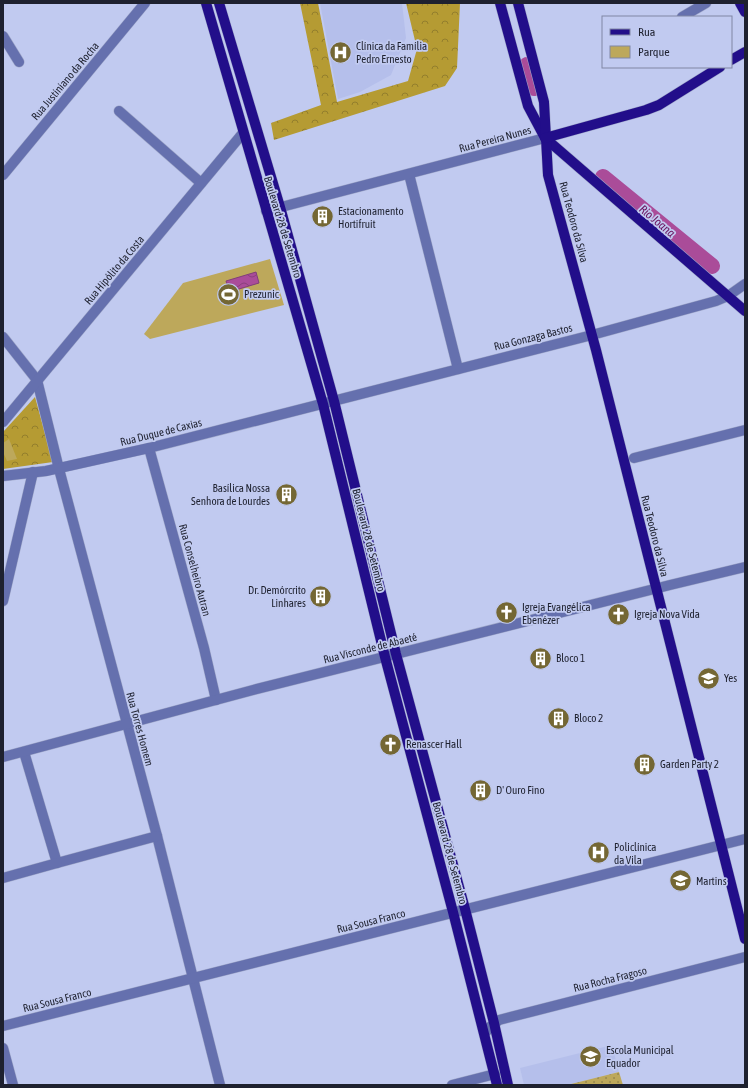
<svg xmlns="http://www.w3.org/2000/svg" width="748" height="1088" font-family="'Asap Condensed',sans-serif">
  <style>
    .built { fill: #b5bfeb }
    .grass { fill: url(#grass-dots) }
    .forest { fill: url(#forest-crowns) }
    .green { fill: #bda85b }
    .water { fill: url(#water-waves); stroke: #803f79 }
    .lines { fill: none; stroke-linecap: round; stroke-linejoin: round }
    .river { stroke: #aa4c99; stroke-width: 16 }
    .minor-casing { stroke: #a0a8c9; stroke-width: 11 }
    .major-casing { stroke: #a0a8c9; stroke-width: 11 }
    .minor { stroke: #6570ae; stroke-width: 10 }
    .major { stroke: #220e8a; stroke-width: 10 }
    .labels { text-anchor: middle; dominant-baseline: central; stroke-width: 3.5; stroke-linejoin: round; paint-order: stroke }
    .poi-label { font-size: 11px; fill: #1e212f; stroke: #c1caf0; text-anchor: start }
    .street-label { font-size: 11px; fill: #1e212f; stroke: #c1caf0 }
    .water-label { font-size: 12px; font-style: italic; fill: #6b135f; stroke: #c1caf0 }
  </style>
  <defs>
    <pattern id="grass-dots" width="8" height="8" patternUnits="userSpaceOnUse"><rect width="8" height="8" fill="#bda85b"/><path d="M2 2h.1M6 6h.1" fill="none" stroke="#99884c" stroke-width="1.8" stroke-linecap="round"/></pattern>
    <pattern id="forest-crowns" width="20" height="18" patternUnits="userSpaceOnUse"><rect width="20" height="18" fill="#b59b33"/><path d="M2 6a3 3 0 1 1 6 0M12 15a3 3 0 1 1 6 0" fill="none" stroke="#937e2c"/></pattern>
    <pattern id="water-waves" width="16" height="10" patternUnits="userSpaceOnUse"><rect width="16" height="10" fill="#aa4c99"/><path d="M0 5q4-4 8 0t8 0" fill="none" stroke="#8a3f7d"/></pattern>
  </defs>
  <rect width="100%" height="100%" fill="#c1caf0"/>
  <g class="built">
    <polygon points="320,3 402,3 406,38 391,75 360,92 338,99"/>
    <polygon points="612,1045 619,1072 567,1085 524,1085 520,1068"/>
  </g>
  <polygon class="grass" points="619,1072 623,1085 567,1085"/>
  <g class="forest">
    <polygon points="300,3 318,3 337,102 408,81 417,49 406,3 460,3 457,68 445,86 274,140 271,123 321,105"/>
    <polygon points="35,397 53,462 3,469 3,432"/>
  </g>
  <g class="green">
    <polygon points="270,259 284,305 150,339 144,334 183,283"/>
    <polygon points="9,439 17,459 7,461 3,452 3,443"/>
  </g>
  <polygon class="water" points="256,272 259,283 229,292 226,281"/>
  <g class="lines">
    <g class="river">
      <polyline points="527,65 534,88"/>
      <polyline points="603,177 712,266"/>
    </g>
    <defs>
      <g id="minor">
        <polyline points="682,17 706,3"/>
        <polyline points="3,36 19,62"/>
        <polyline points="119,111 201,183"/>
        <polyline points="409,174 458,369"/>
        <polyline points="3,175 145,3"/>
        <polyline points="266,211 545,138"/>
        <polyline points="3,337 37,380 59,469 157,836 220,1085"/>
        <polyline points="3,422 243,133"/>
        <polyline points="149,448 204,648 216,700"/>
        <polyline points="634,458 745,430"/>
        <polyline points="3,476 46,471 149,448 592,335 716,301 728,296 745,284"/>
        <polyline points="3,601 33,472"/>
        <polyline points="24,752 57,863 157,836"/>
        <polyline points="3,757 253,690 670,585 745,567"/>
        <polyline points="3,878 57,863"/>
        <polyline points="3,1026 745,839"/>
        <polyline points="485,1033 490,1027 499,1020 745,957"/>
        <polyline points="3,1048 13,1085"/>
        <polyline points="452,1085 495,1074"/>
      </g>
      <g id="major">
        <polyline points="206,3 323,404 385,657 453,912 497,1085"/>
        <polyline points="219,3 280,207 334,401 396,654 465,909 494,1023 508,1085"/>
        <polyline points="500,3 528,106 545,138 745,311"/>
        <polyline points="518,3 544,102 548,175 596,350 745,939"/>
        <polyline points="740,3 745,12"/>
        <polyline points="731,60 745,52"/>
        <polyline points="545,138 646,110 659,105 720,67"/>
      </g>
    </defs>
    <use href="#minor" class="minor-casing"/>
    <use href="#major" class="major-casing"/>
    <use href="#minor" class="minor"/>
    <use href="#major" class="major"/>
  </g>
  <defs>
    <symbol id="hospital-disc" viewBox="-11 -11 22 22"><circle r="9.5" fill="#746734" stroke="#c1caf0"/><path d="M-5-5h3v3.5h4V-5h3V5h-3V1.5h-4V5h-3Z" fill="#fff"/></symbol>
    <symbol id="building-disc" viewBox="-11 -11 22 22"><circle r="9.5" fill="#746734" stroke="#c1caf0"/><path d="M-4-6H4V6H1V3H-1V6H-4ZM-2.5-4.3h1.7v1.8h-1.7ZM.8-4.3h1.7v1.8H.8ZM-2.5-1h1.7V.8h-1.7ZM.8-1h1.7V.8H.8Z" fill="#fff"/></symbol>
    <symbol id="stadium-disc" viewBox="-11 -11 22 22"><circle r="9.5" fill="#746734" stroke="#c1caf0"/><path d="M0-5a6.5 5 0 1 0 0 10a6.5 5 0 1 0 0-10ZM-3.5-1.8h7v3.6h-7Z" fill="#fff"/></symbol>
    <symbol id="church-disc" viewBox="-11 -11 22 22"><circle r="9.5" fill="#746734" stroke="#c1caf0"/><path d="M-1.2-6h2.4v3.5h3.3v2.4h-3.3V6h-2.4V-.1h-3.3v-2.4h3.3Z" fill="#fff"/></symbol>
    <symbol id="school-disc" viewBox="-11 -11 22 22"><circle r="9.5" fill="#746734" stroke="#c1caf0"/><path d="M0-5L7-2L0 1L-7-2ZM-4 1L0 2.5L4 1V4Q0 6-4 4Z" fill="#fff"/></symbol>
  </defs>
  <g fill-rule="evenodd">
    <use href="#hospital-disc" x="328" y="40" width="25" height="25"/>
    <use href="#building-disc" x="310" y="204" width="25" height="25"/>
    <use href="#stadium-disc" x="216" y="282" width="25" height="25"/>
    <use href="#building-disc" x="274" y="482" width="25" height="25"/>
    <use href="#building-disc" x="308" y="584" width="25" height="25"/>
    <use href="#church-disc" x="494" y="600" width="25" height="25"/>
    <use href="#church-disc" x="606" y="602" width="25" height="25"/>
    <use href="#building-disc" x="528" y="646" width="25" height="25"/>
    <use href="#school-disc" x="696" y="666" width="25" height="25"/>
    <use href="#building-disc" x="546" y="706" width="25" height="25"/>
    <use href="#church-disc" x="378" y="732" width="25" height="25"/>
    <use href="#building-disc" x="632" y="752" width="25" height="25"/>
    <use href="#building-disc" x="468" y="778" width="25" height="25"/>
    <use href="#hospital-disc" x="586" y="840" width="25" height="25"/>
    <use href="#school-disc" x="668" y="868" width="25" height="25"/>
    <use href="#school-disc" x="578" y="1044" width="25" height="25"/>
  </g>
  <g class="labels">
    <g class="poi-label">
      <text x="356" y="46">Clínica da Família<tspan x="356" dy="13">Pedro Ernesto</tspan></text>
      <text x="338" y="211">Estacionamento<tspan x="338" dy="13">Hortifruit</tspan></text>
      <text x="244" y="294">Prezunic</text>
      <text x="270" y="488" text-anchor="end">Basílica Nossa<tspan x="270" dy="13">Senhora de Lourdes</tspan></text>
      <text x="306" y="590" text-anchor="end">Dr. Demórcrito<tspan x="306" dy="13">Linhares</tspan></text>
      <text x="522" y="607">Igreja Evangélica<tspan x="522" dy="13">Ebenézer</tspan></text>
      <text x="634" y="614">Igreja Nova Vida</text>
      <text x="556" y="658">Bloco 1</text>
      <text x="724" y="678">Yes</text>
      <text x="574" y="718">Bloco 2</text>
      <text x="406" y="744">Renascer Hall</text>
      <text x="660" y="764">Garden Party 2</text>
      <text x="496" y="790">D' Ouro Fino</text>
      <text x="614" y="847">Policlínica<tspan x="614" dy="13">da Vila</tspan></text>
      <text x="696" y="881">Martins</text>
      <text x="606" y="1050">Escola Municipal<tspan x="606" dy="13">Equador</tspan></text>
    </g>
    <g class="street-label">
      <text transform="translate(65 81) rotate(-50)">Rua Justiniano da Rocha</text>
      <text transform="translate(495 139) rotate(-15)">Rua Pereira Nunes</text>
      <text transform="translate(574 222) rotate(75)">Rua Teodoro da Silva</text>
      <text transform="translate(283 227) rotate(73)">Boulevard 28 de Setembro</text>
      <text transform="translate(114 270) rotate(-50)">Rua Hipólito da Costa</text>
      <text transform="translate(533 337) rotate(-14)">Rua Gonzaga Bastos</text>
      <text transform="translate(161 432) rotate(-14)">Rua Duque de Caxias</text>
      <text transform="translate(655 536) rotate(76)">Rua Teodoro da Silva</text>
      <text transform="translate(369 540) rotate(76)">Boulevard 28 de Setembro</text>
      <text transform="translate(195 570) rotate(75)">Rua Conselheiro Autran</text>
      <text transform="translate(370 648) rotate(-14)">Rua Visconde de Abaeté</text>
      <text transform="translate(140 729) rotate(75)">Rua Torres Homem</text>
      <text transform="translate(450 853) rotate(75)">Boulevard 28 de Setembro</text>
      <text transform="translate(371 921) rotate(-14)">Rua Sousa Franco</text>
      <text transform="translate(610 979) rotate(-14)">Rua Rocha Fragoso</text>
      <text transform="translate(57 1000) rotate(-14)">Rua Sousa Franco</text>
    </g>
    <g class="water-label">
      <text transform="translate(657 221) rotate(40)">Rio Joana</text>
    </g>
  </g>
  <rect width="748" height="1088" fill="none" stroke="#1e212f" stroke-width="8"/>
  <rect x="602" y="16" width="130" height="52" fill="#c1caf0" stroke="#8086a3"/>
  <rect x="610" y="29" width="20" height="6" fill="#220e8a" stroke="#8086a3"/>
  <text x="638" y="36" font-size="12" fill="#1e212f">Rua</text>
  <rect x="610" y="46" width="20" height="12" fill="#bda85b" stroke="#8086a3"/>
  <text x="638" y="56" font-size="12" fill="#1e212f">Parque</text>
</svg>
